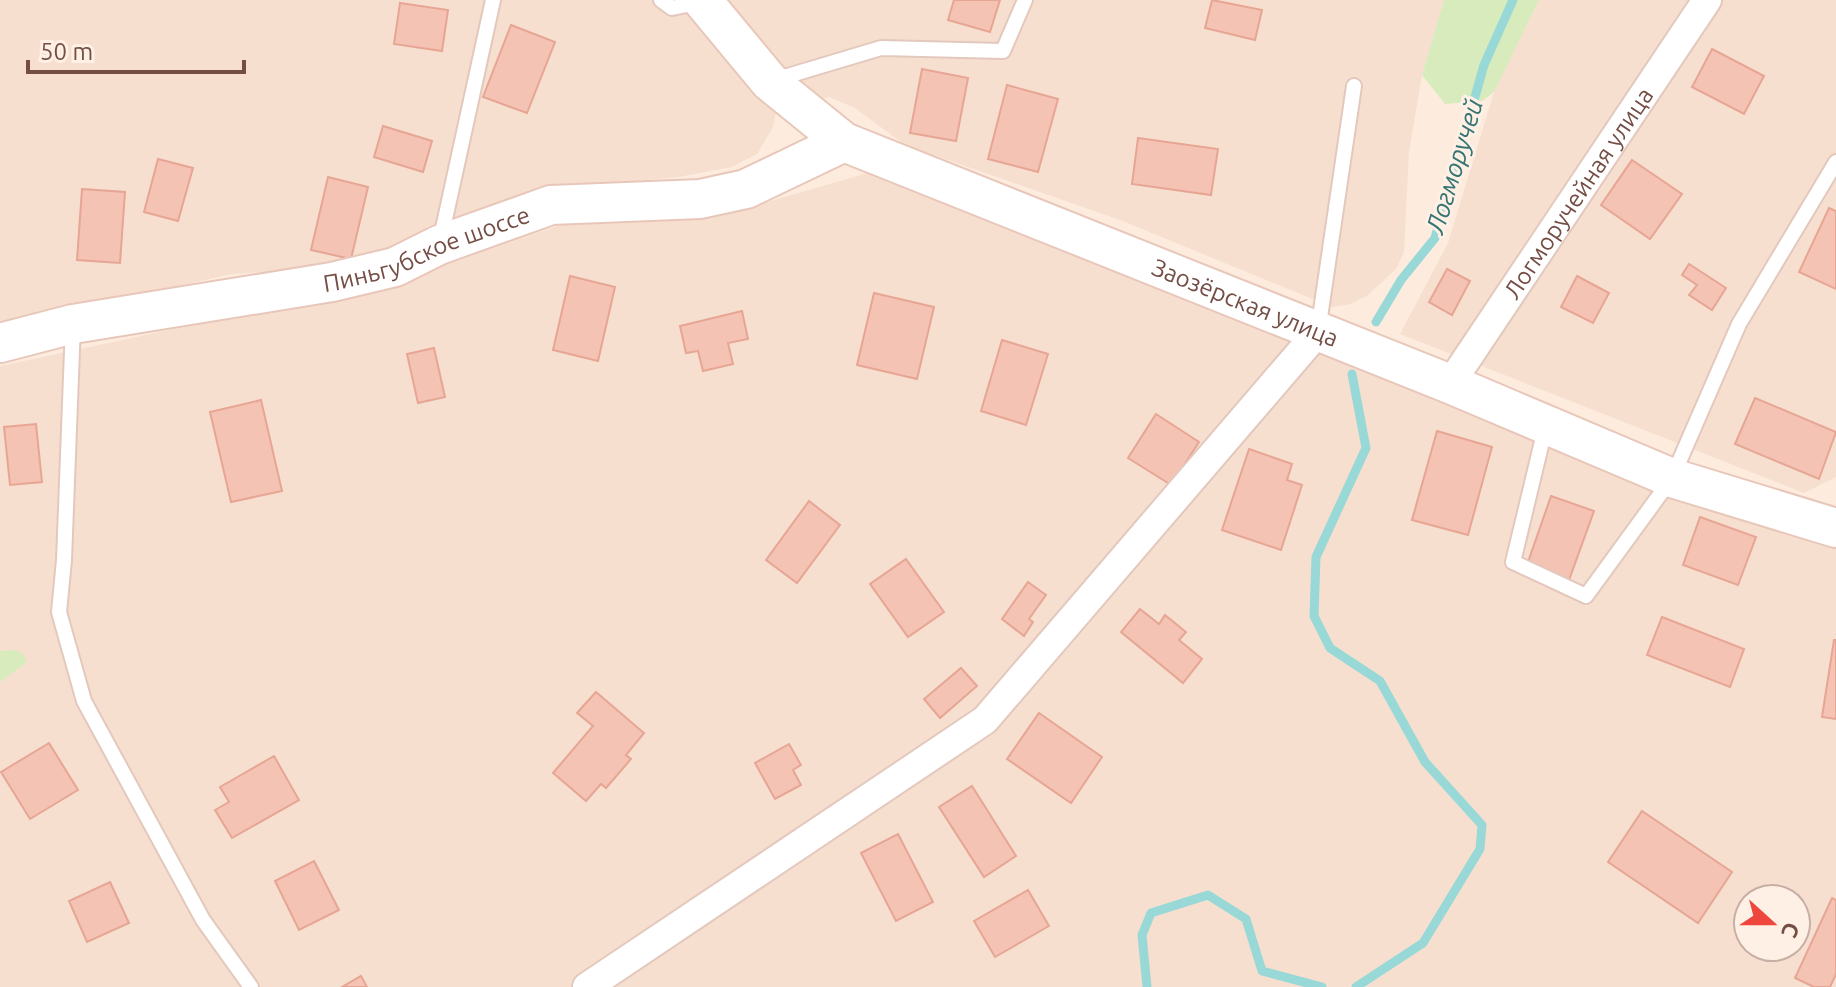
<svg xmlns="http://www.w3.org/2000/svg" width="1836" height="987" font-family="Ubuntu,sans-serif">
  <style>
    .residential { fill: #f7dfcf; fill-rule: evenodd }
    .green { fill: #d7ebbc }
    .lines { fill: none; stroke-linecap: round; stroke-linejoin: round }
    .stream { stroke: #98d9d8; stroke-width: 9 }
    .building { fill: #f4c3b4; stroke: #e7a594; stroke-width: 2 }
    .lane-casing { stroke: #e3c8bd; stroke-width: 18 }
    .street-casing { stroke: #e3c8bd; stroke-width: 32 }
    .secondary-casing { stroke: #e8c7ba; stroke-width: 42 }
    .lane { stroke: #fff; stroke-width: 14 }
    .street { stroke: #fff; stroke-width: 28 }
    .secondary { stroke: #fff; stroke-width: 38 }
    .labels { text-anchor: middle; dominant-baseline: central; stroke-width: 6; stroke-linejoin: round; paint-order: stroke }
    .street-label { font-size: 24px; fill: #744e45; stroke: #fff0e5 }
    .water-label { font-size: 26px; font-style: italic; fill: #367473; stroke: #fff0e5 }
  </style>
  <rect width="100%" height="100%" fill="#fdecde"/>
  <g class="residential">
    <polygon points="0,0 1444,0 1422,75 1409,152 1404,252 1396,269 1368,295 1351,304 1332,307 1120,220 905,145 855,108 829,97 776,112 773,127 757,154 732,167 679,177 591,185 428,226 396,253 323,268 232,274 0,326"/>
    <polygon points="1539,0 1836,0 1836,477 1804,493 1400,334 1448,243 1494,92"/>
    <path d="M871 172 1434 398 1829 537 1836 545V987H0V682L27 662 15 650 0 651V366L399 281 557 226 629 218 719 216ZM1748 899H1796V947H1748Z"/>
  </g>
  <g class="green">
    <polygon points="1444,0 1539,0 1494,92 1482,101 1445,104 1422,75"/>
    <polygon points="15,650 23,654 27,662 0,682 0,651"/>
  </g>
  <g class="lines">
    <g class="stream">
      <polyline points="1376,322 1401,280 1435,238 1484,65 1513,0"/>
      <polyline points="1352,374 1366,448 1316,557 1314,616 1330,648 1380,681 1425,762 1482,825 1480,849 1423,943 1356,987"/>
      <polyline points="1147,987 1142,935 1151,913 1208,895 1246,919 1262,971 1322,987"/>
    </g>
  </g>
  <g class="building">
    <polygon points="954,0 1000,0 990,32 948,20"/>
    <polygon points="1212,0 1262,10 1255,40 1205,28"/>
    <polygon points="400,3 448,10 442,51 394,44"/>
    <polygon points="511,25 555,42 527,113 483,97"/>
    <polygon points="1712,49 1764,76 1744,114 1692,87"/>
    <polygon points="922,69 968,78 956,141 910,133"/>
    <polygon points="1007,85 1058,99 1038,172 988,159"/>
    <polygon points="383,126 432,141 423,172 374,157"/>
    <polygon points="1138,138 1218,149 1211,195 1132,184"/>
    <polygon points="158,159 193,168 178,221 144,212"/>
    <polygon points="1632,160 1682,194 1650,239 1601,205"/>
    <polygon points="328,177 368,187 351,259 311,250"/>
    <polygon points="82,189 125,192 120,263 77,260"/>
    <polygon points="1829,208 1836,211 1836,289 1799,272"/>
    <polygon points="1689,264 1726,288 1712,310 1689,295 1697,285 1682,275"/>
    <polygon points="1447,269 1470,281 1452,315 1429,302"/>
    <polygon points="570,276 615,287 598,361 553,350"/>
    <polygon points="1577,276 1609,293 1593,323 1561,307"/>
    <polygon points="874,293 934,307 917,379 857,365"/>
    <polygon points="742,311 748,339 728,343 733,364 703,371 698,351 686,353 680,326"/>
    <polygon points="1002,340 1048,354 1026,425 981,411"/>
    <polygon points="434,348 445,397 418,403 407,354"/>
    <polygon points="1755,398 1836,432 1819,479 1735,444"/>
    <polygon points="261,400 282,491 231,502 210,412"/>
    <polygon points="1156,414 1199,442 1171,485 1128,458"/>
    <polygon points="36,424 42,482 10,485 4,427"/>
    <polygon points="1437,431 1492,447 1468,535 1412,520"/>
    <polygon points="1249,449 1292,464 1287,480 1302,485 1281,550 1222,530"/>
    <polygon points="1551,496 1594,511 1569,580 1527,565"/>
    <polygon points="809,501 840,525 797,583 766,560"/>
    <polygon points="1700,517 1756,537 1738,585 1683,565"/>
    <polygon points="906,559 944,612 908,637 870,584"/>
    <polygon points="1028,582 1046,595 1029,619 1033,622 1024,636 1002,619"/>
    <polygon points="1140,609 1159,624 1165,615 1186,632 1179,640 1202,659 1183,683 1121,632"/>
    <polygon points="1662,617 1744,649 1730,687 1647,655"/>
    <polygon points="1834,640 1836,640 1836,719 1822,717"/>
    <polygon points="961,668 977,686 940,718 924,699"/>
    <polygon points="596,692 644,733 626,755 631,759 606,788 601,784 586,801 553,773 593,726 577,713"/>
    <polygon points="1039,713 1102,757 1071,803 1007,759"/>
    <polygon points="49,743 78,790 30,819 1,772"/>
    <polygon points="789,744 801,765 793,770 801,785 775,799 755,763"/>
    <polygon points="274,756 299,800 232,838 215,810 229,802 220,787"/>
    <polygon points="972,786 1016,856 984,877 939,807"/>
    <polygon points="1642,811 1732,872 1698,923 1608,862"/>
    <polygon points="898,834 933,902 896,921 861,853"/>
    <polygon points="314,861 339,910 299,930 275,881"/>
    <polygon points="110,882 129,923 87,942 69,901"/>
    <polygon points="1028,890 1049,926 995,957 974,921"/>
    <polygon points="1832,898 1836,900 1836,974 1830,987 1814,987 1795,978"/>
    <polygon points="361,976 367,987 342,987"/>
  </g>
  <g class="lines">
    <defs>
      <g id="lane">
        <polyline points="661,0 672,8 702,2"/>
        <polyline points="774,80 881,48 1003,51 1025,0"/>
        <polyline points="440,242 493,0"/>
        <polyline points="73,324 64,560 59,612 84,701 203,920 251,987"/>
        <polyline points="1318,331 1354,86"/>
        <polyline points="1546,425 1513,562 1586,596 1672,478 1739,324 1836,162"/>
      </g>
      <g id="street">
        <path id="s1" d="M1450 384 1707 0"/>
        <polyline points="587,987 985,720 1318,332"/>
      </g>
      <g id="secondary">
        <path id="s2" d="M702 0 770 82 844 142 1450 384 1672 478 1836 528"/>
        <path id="s3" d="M0 343 73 324 332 282 395 267 439 245 551 205 700 199 746 189 844 142"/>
      </g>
    </defs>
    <use href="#lane" class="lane-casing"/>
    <use href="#street" class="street-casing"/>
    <use href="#secondary" class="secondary-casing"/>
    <use href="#lane" class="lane"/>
    <use href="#street" class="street"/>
    <use href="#secondary" class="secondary"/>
  </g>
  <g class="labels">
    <g class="street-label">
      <text stroke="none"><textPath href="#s1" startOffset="230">Логморучейная улица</textPath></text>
      <text stroke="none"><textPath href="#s3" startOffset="438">Пиньгубское шоссе</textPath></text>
      <text stroke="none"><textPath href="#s2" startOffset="634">Заозёрская улица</textPath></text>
    </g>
    <g class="water-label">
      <text transform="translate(1454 166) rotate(-73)">Логморучей</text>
    </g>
  </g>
  <g transform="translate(1772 923) rotate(111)"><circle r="38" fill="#fff0e5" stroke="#c7afa5" stroke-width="2"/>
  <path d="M0-6L14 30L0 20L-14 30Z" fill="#ee453c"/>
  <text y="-12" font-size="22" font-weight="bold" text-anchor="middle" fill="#744e45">С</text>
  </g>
  <path d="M28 60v12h216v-12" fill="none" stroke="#744e45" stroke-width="4"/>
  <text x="40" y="60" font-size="24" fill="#744e45" stroke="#fff0e5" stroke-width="6" paint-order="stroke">50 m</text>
</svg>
